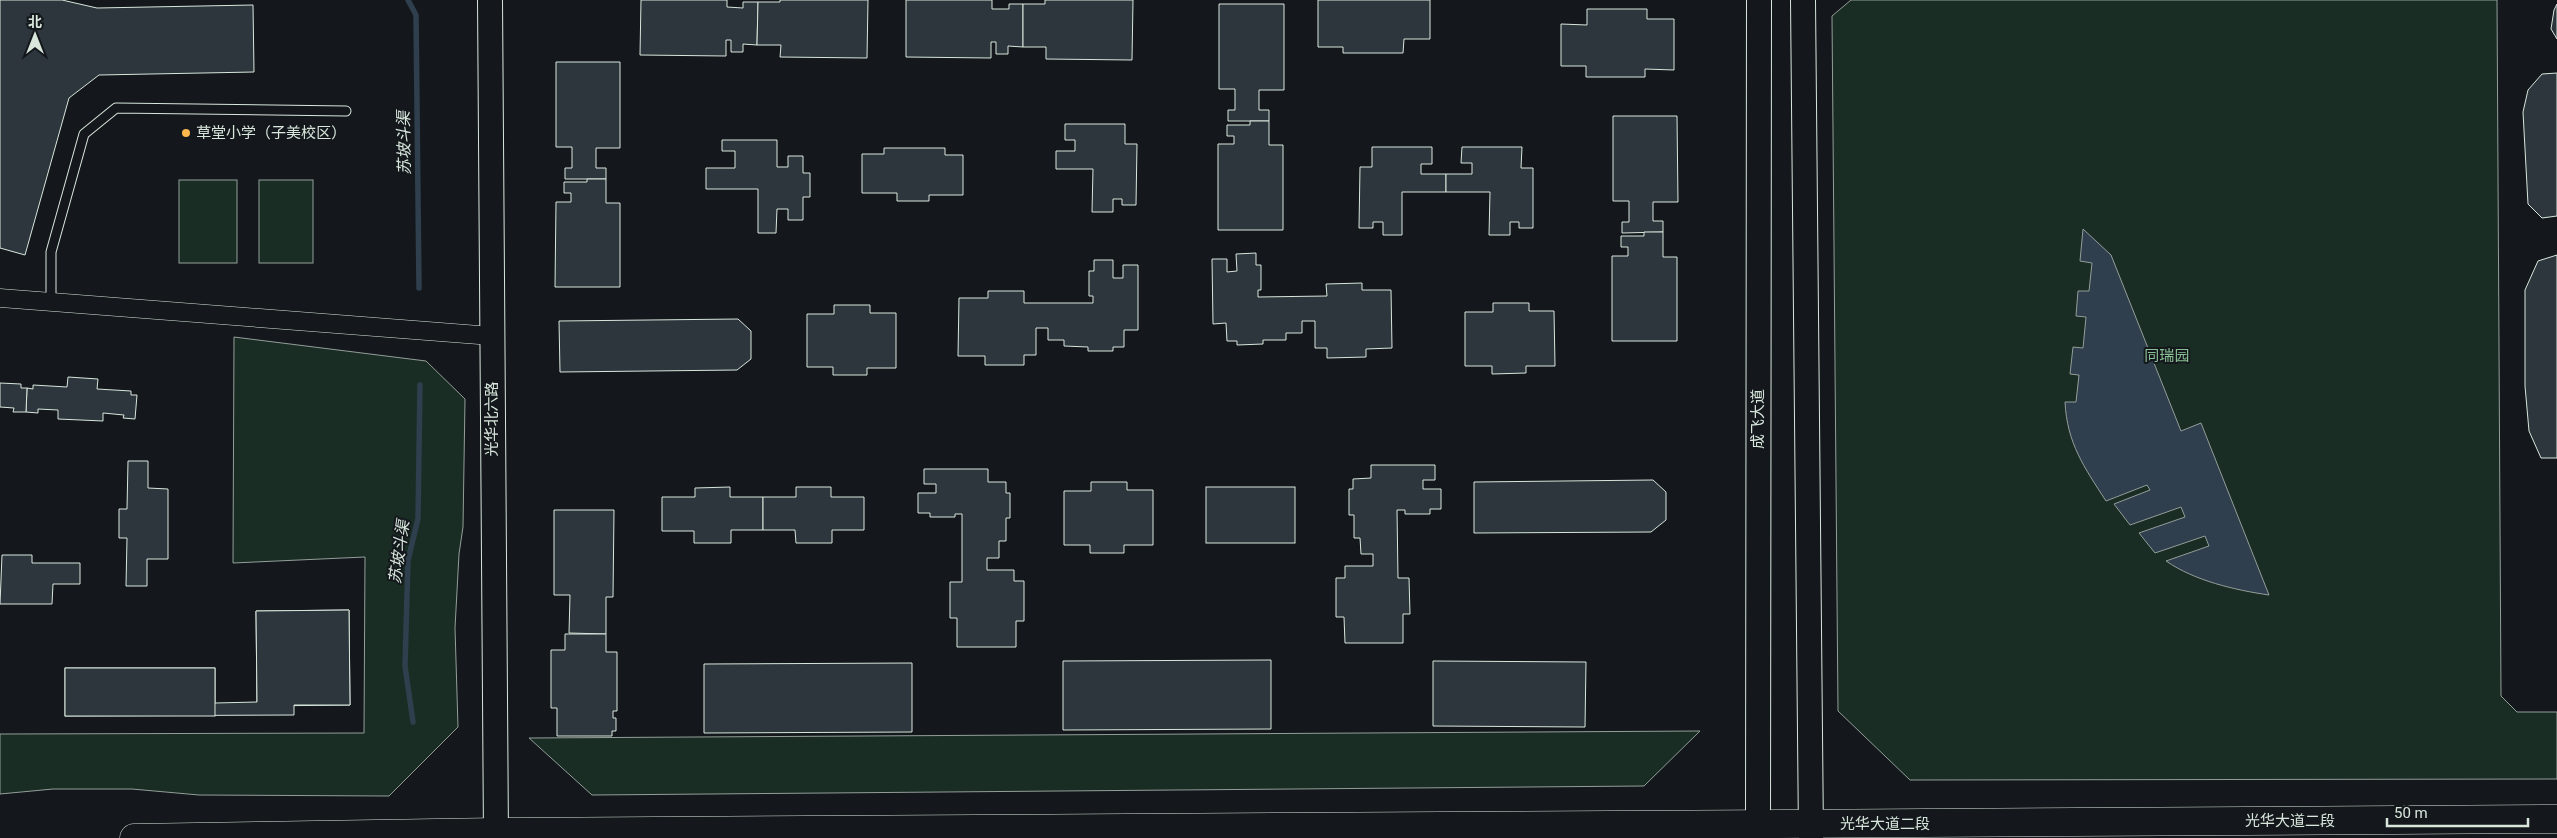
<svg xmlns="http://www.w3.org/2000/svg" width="2557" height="838" font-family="Roboto,'Noto Sans SC',sans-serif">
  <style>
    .green { fill: #1a2d24; stroke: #939e99 }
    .water { fill: #2f3f4d; stroke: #939e99 }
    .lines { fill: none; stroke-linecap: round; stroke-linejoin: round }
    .stream { stroke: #2f3f4d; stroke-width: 5.5 }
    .building { fill: #2c363c; stroke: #d8e6dc }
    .lane-casing { stroke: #d8e6dc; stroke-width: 11 }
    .street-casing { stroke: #d8e6dc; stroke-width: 19 }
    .secondary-casing { stroke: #d8e6dc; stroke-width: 26 }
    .primary-casing { stroke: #d8e6dc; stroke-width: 29 }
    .lane { stroke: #14181c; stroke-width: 9 }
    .street { stroke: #14181c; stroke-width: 18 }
    .secondary { stroke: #14181c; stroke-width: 24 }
    .primary { stroke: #14181c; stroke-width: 28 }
    .poi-dot { fill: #ffb74d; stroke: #14181c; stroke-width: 2 }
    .labels { text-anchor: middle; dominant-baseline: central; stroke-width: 4; stroke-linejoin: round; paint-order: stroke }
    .poi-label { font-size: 15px; fill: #d8e6dc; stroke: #14181c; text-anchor: start }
    .park-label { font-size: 15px; fill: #8ac095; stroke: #14181c }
    .street-label { font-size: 15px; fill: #d8e6dc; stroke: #14181c }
    .water-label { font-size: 16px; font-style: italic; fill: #d8e6dc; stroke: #14181c }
  </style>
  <rect width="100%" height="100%" fill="#14181c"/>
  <g class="green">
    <polygon points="1851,0 2497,0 2501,696 2517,712 2557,712 2557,779 1910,780 1838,711 1832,16"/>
    <rect x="179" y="180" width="58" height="83"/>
    <rect x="259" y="180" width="54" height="83"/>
    <polygon points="234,337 426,361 465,399 463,527 459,554 455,628 458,727 389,796 199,795 132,789 53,789 0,794 0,734 364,733 365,557 233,563"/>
    <polygon points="1700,731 1644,786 592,795 529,738"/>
  </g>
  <path class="water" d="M2083 229 2111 255 2181 431 2201 423 2269 595C2235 590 2195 581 2166 561L2209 546 2205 536 2155 553 2139 533 2185 517 2181 507 2130 525 2114 504 2150 490 2147 485 2106 501C2084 467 2067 443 2065 402H2076L2079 375 2070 374 2073 347 2083 348 2086 317 2076 316 2078 291H2089L2092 263 2080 261Z"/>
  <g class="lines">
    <g class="stream">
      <polyline points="408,0 416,15 419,288"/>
      <polyline points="413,722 405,666 408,560 418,519 420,385"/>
    </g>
  </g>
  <g class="building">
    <polygon points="0,0 62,0 97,8 253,5 254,72 99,75 69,98 25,255 0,248"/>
    <polygon points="641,0 727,0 727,7 743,8 743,2 758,2 757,45 743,44 743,52 731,52 731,40 726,40 726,56 640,55"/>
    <polygon points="780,0 868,0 867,58 780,57 781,45 757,45 758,2 780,2"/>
    <polygon points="906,0 992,0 992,9 1009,9 1009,4 1023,4 1023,47 1008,46 1008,54 996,54 996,42 991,42 991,58 906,57"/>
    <polygon points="1045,0 1133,0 1132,60 1046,59 1046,47 1023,47 1023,4 1045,4"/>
    <polygon points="1318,0 1430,0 1430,39 1404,39 1403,53 1343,53 1343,47 1318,47"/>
    <polygon points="1219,4 1284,4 1284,90 1259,90 1259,110 1269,110 1269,121 1228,121 1228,110 1235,110 1235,89 1219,89"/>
    <polygon points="2557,4 2557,39 2551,29 2554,10"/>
    <polygon points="1587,9 1647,9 1647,19 1674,19 1674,70 1645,69 1645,77 1586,77 1586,66 1561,66 1561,24 1587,25"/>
    <polygon points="556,62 620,62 620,148 596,148 596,168 606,168 606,179 565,179 565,168 572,168 572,147 556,147"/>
    <polygon points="2557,73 2557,216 2542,218 2528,204 2523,112 2528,90 2542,74"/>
    <polygon points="1613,116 1677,116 1678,202 1653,202 1653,221 1663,221 1663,232 1622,233 1622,222 1629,222 1629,201 1613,201"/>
    <polygon points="1250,121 1269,121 1269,145 1283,145 1283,230 1218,230 1218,144 1234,144 1234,136 1227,136 1227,125 1250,125"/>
    <polygon points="1065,124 1125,124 1125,144 1137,144 1136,205 1122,205 1122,199 1113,199 1113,212 1092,212 1093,169 1056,169 1056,151 1075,151 1075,140 1065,140"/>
    <polygon points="722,140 777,140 777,167 788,167 788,156 803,156 803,173 810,173 810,197 803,197 803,220 788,220 788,209 777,209 776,233 758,233 758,189 706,189 706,168 735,168 735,151 722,151"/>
    <polygon points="1372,147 1432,147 1432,164 1421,164 1421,174 1446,174 1446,192 1402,192 1402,235 1383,235 1383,222 1373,222 1373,228 1359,228 1360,167 1372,167"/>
    <polygon points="1462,147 1522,147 1521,168 1533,168 1533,228 1519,228 1519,222 1510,222 1510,235 1489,235 1490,192 1446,192 1446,174 1472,174 1472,163 1461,163"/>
    <polygon points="884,148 945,148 945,155 963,155 963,195 929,195 929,201 897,201 897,193 862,193 862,154 884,154"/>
    <polygon points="587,179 606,179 606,203 620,203 620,287 555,287 556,202 571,202 571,193 564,193 564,182 587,182"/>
    <polygon points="1644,232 1663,232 1663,257 1677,257 1677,341 1612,341 1612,256 1628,256 1628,247 1621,247 1621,236 1644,236"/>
    <polygon points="1256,253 1256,265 1261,265 1261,290 1258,290 1258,297 1327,296 1326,284 1362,283 1362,290 1391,290 1392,348 1366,349 1366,357 1327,358 1327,348 1315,348 1315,321 1302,321 1302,333 1286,333 1286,340 1263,340 1263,344 1237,345 1237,341 1227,341 1226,323 1213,324 1212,259 1227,259 1227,272 1237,271 1236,254"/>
    <polygon points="2557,255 2557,458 2541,458 2529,431 2525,386 2525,290 2538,261"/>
    <polygon points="1094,260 1113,260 1113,278 1123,278 1123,265 1138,265 1138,330 1124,330 1124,347 1113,347 1113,351 1088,351 1088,347 1064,346 1064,340 1048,340 1048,328 1036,328 1036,355 1024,355 1024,365 985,365 985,356 958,356 959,298 988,298 988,291 1024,291 1024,303 1093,303 1093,296 1089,296 1089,271 1094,271"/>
    <polygon points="1493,303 1529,303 1529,311 1554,311 1555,366 1526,366 1526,373 1492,374 1492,366 1465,366 1465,312 1493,312"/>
    <polygon points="834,305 870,305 870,313 896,313 896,368 867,368 867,375 833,375 833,367 807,367 807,314 834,314"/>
    <polygon points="738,319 751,331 751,359 737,370 560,372 559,321"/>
    <polygon points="68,377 98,379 97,389 131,391 131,395 137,395 135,419 123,418 124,415 103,413 103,421 58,419 58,410 38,409 38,413 26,412 27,388 33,389 33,385 67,387"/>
    <polygon points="0,383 21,384 21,388 27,388 26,412 13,412 14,408 0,407"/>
    <polygon points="128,461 148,461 148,488 168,489 168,559 147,559 147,586 126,586 127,538 119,538 119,509 127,509"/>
    <polygon points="1371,465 1435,465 1435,480 1423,480 1423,489 1441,489 1441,509 1430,509 1430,514 1405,514 1405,510 1397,510 1398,578 1409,578 1410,614 1403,614 1403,643 1345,643 1344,617 1336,617 1336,578 1345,578 1345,566 1373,566 1373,554 1361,554 1360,538 1354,538 1354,515 1349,515 1349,489 1353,489 1353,479 1371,478"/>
    <polygon points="924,469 988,469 988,482 1006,482 1006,493 1010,493 1010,518 1006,518 1006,541 999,541 999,558 987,558 987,570 1014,570 1014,581 1024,581 1024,621 1016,621 1016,647 957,647 957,618 950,618 950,582 962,582 962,514 955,514 955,517 930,517 930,513 918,513 918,493 936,493 936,484 924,484"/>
    <polygon points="1653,480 1666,492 1666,520 1651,532 1474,533 1474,482"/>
    <polygon points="1091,482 1127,482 1127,490 1153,490 1153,545 1124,545 1124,553 1090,553 1090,545 1064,545 1064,491 1091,491"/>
    <polygon points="730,487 730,497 763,497 763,530 731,530 731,543 694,543 694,531 662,531 662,497 695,497 695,488"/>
    <polygon points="796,487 831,487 831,497 864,497 864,530 832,530 832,543 796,543 795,530 763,530 763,497 796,497"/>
    <rect x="1206" y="487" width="89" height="56"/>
    <polygon points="554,510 614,510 613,597 606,597 606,634 569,633 570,595 554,595"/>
    <polygon points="2,555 32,555 32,563 80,563 80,584 53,584 52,604 0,604"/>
    <polygon points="349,610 350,705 257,706 256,611"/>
    <polygon points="349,610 350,705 294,705 294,715 65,716 65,668 215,668 215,703 257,702 256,611"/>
    <polygon points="565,634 606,634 606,652 617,652 617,711 613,711 613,718 616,718 616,731 612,731 612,736 557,736 557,708 551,708 551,650 565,650"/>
    <polygon points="1271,660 1271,729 1063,730 1063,661"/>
    <polygon points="1433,661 1586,662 1585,727 1433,726"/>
    <polygon points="912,663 912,732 704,733 704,664"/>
    <rect x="65" y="668" width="150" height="48"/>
  </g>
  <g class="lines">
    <defs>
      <polyline id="lane" points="51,302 51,252 84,134 116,108 346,111"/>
      <polyline id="street" points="0,298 492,336"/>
      <g id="secondary">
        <polyline points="490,0 496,838"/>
        <polyline points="1759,0 1758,826 1762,838"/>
        <polyline points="1803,0 1811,838"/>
      </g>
      <polyline id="primary" points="134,838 496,832 2557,819"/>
    </defs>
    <use href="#lane" class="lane-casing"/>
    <use href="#street" class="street-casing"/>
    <use href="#secondary" class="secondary-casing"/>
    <use href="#primary" class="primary-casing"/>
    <use href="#lane" class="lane"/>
    <use href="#street" class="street"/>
    <use href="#secondary" class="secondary"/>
    <use href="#primary" class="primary"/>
  </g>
  <circle class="poi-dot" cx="186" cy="133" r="5"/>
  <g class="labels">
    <g class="poi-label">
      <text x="196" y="133">草堂小学（子美校区）</text>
    </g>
    <g class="park-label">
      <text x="2167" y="356">同瑞园</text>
    </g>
    <g class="street-label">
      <text transform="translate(492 419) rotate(-90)">光华北六路</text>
      <text transform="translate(1758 419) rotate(-90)">成飞大道</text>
      <text x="2290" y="821">光华大道二段</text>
      <text x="1885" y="824">光华大道二段</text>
    </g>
    <g class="water-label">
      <text transform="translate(404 143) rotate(-91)">苏坡斗渠</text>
      <text transform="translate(399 552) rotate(-82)">苏坡斗渠</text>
    </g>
  </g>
  <g transform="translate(35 35)" stroke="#14181c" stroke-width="4" paint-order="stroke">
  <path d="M0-4L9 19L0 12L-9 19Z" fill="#d8e6dc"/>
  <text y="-8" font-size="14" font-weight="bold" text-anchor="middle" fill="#d8e6dc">北</text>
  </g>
  <path d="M2387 818v8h141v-8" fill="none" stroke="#d8e6dc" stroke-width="2.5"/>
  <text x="2394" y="818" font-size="15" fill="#d8e6dc" stroke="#14181c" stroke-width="4" paint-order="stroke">50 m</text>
</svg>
